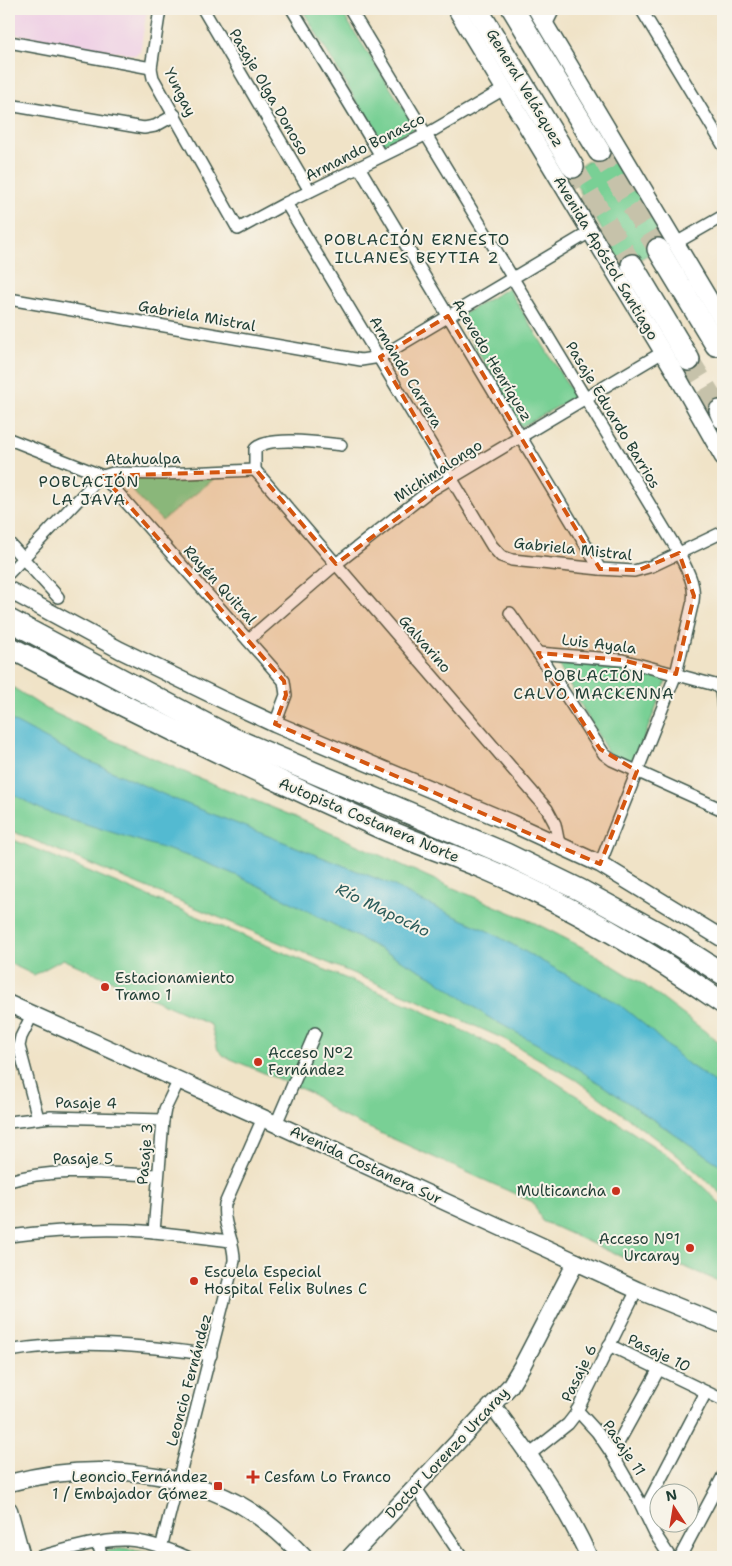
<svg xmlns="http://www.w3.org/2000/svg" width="732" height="1566" font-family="'Shantell Sans',sans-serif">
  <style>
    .built { fill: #efd0e5 }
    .green { fill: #79d095; stroke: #4c8664 }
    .water { fill: #53bad1; stroke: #397c82 }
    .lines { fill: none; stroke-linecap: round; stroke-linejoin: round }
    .highway-tunnel { stroke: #c6c2aa; stroke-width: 21; stroke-dasharray: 21 11; stroke-linecap: butt }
    .street-casing { stroke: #3e564a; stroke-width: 14 }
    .secondary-casing { stroke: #3e564a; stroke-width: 19 }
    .highway-casing { stroke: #3e564a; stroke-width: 24 }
    .street { stroke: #fff; stroke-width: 11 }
    .secondary { stroke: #fff; stroke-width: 16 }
    .highway { stroke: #fff; stroke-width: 21 }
    .marked { fill: #d45610; fill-opacity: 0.2; stroke: #d45610; stroke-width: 4; stroke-dasharray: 10 6; stroke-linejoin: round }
    .poi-dot { fill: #c8321e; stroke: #f7f3e8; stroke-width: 2 }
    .labels { text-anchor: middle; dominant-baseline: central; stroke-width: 4; stroke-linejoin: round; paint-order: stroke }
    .street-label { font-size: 15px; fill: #1f3d34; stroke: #f7f3e8 }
    .poi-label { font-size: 15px; fill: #1f3d34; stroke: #f7f3e8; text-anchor: start }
    .neighbourhood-label { font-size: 16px; letter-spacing: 1px; fill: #1f3d34; stroke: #f7f3e8 }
    .water-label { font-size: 16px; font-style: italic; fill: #2c5c5b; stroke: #f7f3e8 }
  </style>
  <rect width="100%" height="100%" fill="#f7f3e8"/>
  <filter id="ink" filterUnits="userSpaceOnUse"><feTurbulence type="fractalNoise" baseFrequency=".02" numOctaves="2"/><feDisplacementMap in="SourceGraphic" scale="10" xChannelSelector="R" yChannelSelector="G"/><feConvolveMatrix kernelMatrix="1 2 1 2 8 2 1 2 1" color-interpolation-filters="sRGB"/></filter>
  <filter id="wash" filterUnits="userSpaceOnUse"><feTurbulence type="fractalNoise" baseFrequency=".0096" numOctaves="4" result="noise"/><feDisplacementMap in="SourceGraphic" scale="20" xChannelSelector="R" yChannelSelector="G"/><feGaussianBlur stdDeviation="1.12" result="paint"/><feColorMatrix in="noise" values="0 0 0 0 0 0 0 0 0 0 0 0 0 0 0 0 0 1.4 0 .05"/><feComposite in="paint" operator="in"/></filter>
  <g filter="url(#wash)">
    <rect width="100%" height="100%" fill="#f0e3c7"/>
    <polygon class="built" points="9,9 147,9 140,52 135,55 9,33"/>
    <g class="green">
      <polygon points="302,9 338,9 343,14 416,128 382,145"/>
      <polygon points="613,147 670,241 624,269 569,172"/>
      <polygon points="508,288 575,397 521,427 458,317"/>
      <path d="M129 478H215L162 521C151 509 130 495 129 478Z"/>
      <polygon points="563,660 612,664 667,679 634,764 619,760 608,753 558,664"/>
      <polygon points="9,685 48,710 103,736 189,774 293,816 444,884 535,923 588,950 644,985 723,1045 723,1195 671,1150 576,1080 504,1039 417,1000 9,830"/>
      <polygon points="9,838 376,991 417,1008 498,1048 537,1070 675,1160 723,1206 723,1283 668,1260 624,1258 542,1221 533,1202 338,1114 311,1093 224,1056 218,1050 211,1025 63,959 34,975 9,963"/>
      <polygon points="125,1548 168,1557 106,1557 104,1551"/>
    </g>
    <polygon class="water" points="9,719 82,758 174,799 393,885 417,899 490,932 620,1005 647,1027 685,1062 706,1076 723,1090 723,1167 559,1056 488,1017 431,976 268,890 231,873 194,858 44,811 9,792"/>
  </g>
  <g filter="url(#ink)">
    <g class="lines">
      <g class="highway-tunnel">
        <polyline points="599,151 658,249"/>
        <polyline points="573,167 632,265"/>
        <polyline points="689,360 720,411"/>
      </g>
      <defs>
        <g id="street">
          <polyline points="160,9 151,68 153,78 238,229 286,203 427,134 504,89"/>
          <polyline points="203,9 310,191"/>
          <polyline points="292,9 381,156"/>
          <path d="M350 9 679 553C686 569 696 583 693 601L676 674 600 864"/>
          <polyline points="641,9 723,145"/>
          <polyline points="546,25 554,9"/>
          <polyline points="9,42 151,68"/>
          <polyline points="9,105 144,128 155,126 175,115"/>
          <polyline points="359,167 600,569"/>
          <polyline points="286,203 492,546 501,556 512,560 600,569 634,571 652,566 723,532"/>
          <polyline points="676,243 723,216"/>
          <polyline points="9,299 361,360 380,357 590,232"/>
          <polyline points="9,439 103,476 284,681 286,695 275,724"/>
          <polyline points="255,470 547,809 555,824 559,844"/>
          <path d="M255 470V449C267 435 323 443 341 445"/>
          <polyline points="9,543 58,597"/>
          <polyline points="9,573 96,481 103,476 113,473 164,474 255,470"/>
          <polyline points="510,613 538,653 604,754 612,760 723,810"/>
          <polyline points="248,640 336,564 428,492 663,352"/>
          <polyline points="538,653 622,660 715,685 721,690 723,709"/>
          <polyline points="32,1015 21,1037 19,1046 38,1118"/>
          <polyline points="9,1122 51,1117 163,1120"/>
          <polyline points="276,1124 315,1033"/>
          <path d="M9 1181C57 1167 109 1174 158 1175"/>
          <polyline points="154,1232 163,1120 165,1109 179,1080"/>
          <path d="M9 1236C48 1231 88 1229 128 1230 162 1232 197 1237 231 1241"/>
          <polyline points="609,1345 723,1400"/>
          <path d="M9 1351C78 1339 142 1345 211 1355"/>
          <polyline points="577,1410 597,1432 612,1454 638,1499 655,1534 670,1557"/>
          <polyline points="612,1454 659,1369"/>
          <polyline points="529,1455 568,1424 575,1415 637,1290"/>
          <polyline points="415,1487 462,1557"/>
          <polyline points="644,1511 706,1392"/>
          <polyline points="98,1543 102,1557"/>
          <path d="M161 1548 234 1261C235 1240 222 1226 225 1204L263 1118"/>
          <path d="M39 1557C65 1550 100 1539 127 1540 147 1541 169 1549 187 1557"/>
          <polyline points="680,1557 723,1476"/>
        </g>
        <g id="secondary">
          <polyline points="456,9 675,372 723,457"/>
          <polyline points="536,9 723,322"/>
          <polyline points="9,590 120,650 223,700 275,724 511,823 600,864 723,939"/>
          <polyline points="9,1004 263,1118 637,1290 723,1325"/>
          <path d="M493 1406C529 1454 564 1502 589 1557"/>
          <path d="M9 1483C84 1463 170 1467 239 1504 264 1518 285 1537 304 1557"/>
          <polyline points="9,1510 22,1557"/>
          <polyline points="350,1557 510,1386 522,1366 576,1262"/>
        </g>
        <g id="highway">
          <polyline points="477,9 573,167"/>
          <polyline points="513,9 599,151"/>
          <polyline points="658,249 716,345"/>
          <polyline points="632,265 689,360"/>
          <polyline points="720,411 723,418"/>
          <polyline points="9,620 234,739 506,854 580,890 662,935 723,974"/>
          <path d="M9 647C130 710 253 770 377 826 413 842 450 854 486 869 570 905 648 951 723 1003"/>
        </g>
      </defs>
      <use href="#street" class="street-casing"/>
      <use href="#secondary" class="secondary-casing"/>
      <use href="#highway" class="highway-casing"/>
      <use href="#street" class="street"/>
      <use href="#secondary" class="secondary"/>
      <use href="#highway" class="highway"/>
    </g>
  </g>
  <path class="marked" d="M448 316 600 569 639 570 679 553 694 596 676 674 622 660 538 653 600 749 637 771 600 864 275 724 286 695 284 681 103 476 257 471 336 564 451 478 380 357Z"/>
  <g class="poi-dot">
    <circle cx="105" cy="987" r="5"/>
    <circle cx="258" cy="1062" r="5"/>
    <circle cx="616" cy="1191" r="5"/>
    <circle cx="690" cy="1248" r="5"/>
    <circle cx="194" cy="1281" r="5"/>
    <path d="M250.5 1469.5h5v5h5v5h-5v5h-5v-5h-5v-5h5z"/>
    <rect x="213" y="1481" width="10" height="10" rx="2.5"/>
  </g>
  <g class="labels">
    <g class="street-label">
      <text transform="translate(525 88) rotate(59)">General Velásquez</text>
      <text transform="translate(180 92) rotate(63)">Yungay</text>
      <text transform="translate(269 92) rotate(60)">Pasaje Olga Donoso</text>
      <text transform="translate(365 147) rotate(-27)">Armando Bonasco</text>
      <text transform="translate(606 258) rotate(59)">Avenida Apóstol Santiago</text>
      <text transform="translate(197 316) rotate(10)">Gabriela Mistral</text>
      <text transform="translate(492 360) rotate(59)">Acevedo Henríquez</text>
      <text transform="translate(406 372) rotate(59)">Armando Carrera</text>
      <text transform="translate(613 415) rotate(59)">Pasaje Eduardo Barrios</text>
      <text transform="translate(143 459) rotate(-1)">Atahualpa</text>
      <text transform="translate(438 471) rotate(-33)">Michimalongo</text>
      <text transform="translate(573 549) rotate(6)">Gabriela Mistral</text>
      <text transform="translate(220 585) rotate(48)">Rayén Quitral</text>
      <text transform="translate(425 644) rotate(49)">Galvarino</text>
      <text transform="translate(599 644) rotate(7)">Luis Ayala</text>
      <text transform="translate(369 820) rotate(23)">Autopista Costanera Norte</text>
      <text transform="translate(86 1103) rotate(1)">Pasaje 4</text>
      <text transform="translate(145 1154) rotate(-85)">Pasaje 3</text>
      <text x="83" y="1159">Pasaje 5</text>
      <text transform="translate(366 1165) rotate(25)">Avenida Costanera Sur</text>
      <text transform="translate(659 1353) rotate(26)">Pasaje 10</text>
      <text transform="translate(579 1373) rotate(-64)">Pasaje 6</text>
      <text transform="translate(189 1380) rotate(-75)">Leoncio Fernández</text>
      <text transform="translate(624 1448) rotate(56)">Pasaje 11</text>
      <text transform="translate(447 1453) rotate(-47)">Doctor Lorenzo Urcaray</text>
    </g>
    <g class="poi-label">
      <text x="115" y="978">Estacionamiento<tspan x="115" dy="17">Tramo 1</tspan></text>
      <text x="268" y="1053">Acceso N°2<tspan x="268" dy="17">Fernández</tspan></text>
      <text x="606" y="1191" text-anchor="end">Multicancha</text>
      <text x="680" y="1239" text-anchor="end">Acceso N°1<tspan x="680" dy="17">Urcaray</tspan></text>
      <text x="204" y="1272">Escuela Especial<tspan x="204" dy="17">Hospital Felix Bulnes C</tspan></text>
      <text x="208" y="1477" text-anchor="end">Leoncio Fernández<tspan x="208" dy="17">1 / Embajador Gómez</tspan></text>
      <text x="264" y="1477">Cesfam Lo Franco</text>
    </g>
    <g class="neighbourhood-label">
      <text x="417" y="239">POBLACIÓN ERNESTO<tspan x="417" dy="18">ILLANES BEYTIA 2</tspan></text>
      <text x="89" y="481">POBLACIÓN<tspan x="89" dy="18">LA JAVA</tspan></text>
      <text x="594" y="675">POBLACIÓN<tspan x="594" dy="18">CALVO MACKENNA</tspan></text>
    </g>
    <g class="water-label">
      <text transform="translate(383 910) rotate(26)">Río Mapocho</text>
    </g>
  </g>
  <rect width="732" height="1566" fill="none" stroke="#f7f3e8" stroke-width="30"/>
  <g transform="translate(674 1508) rotate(348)"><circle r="24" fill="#f7f3e8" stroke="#a1aaa0"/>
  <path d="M0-4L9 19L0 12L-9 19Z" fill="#c8321e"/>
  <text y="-8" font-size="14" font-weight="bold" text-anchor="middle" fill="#1f3d34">N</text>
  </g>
</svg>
